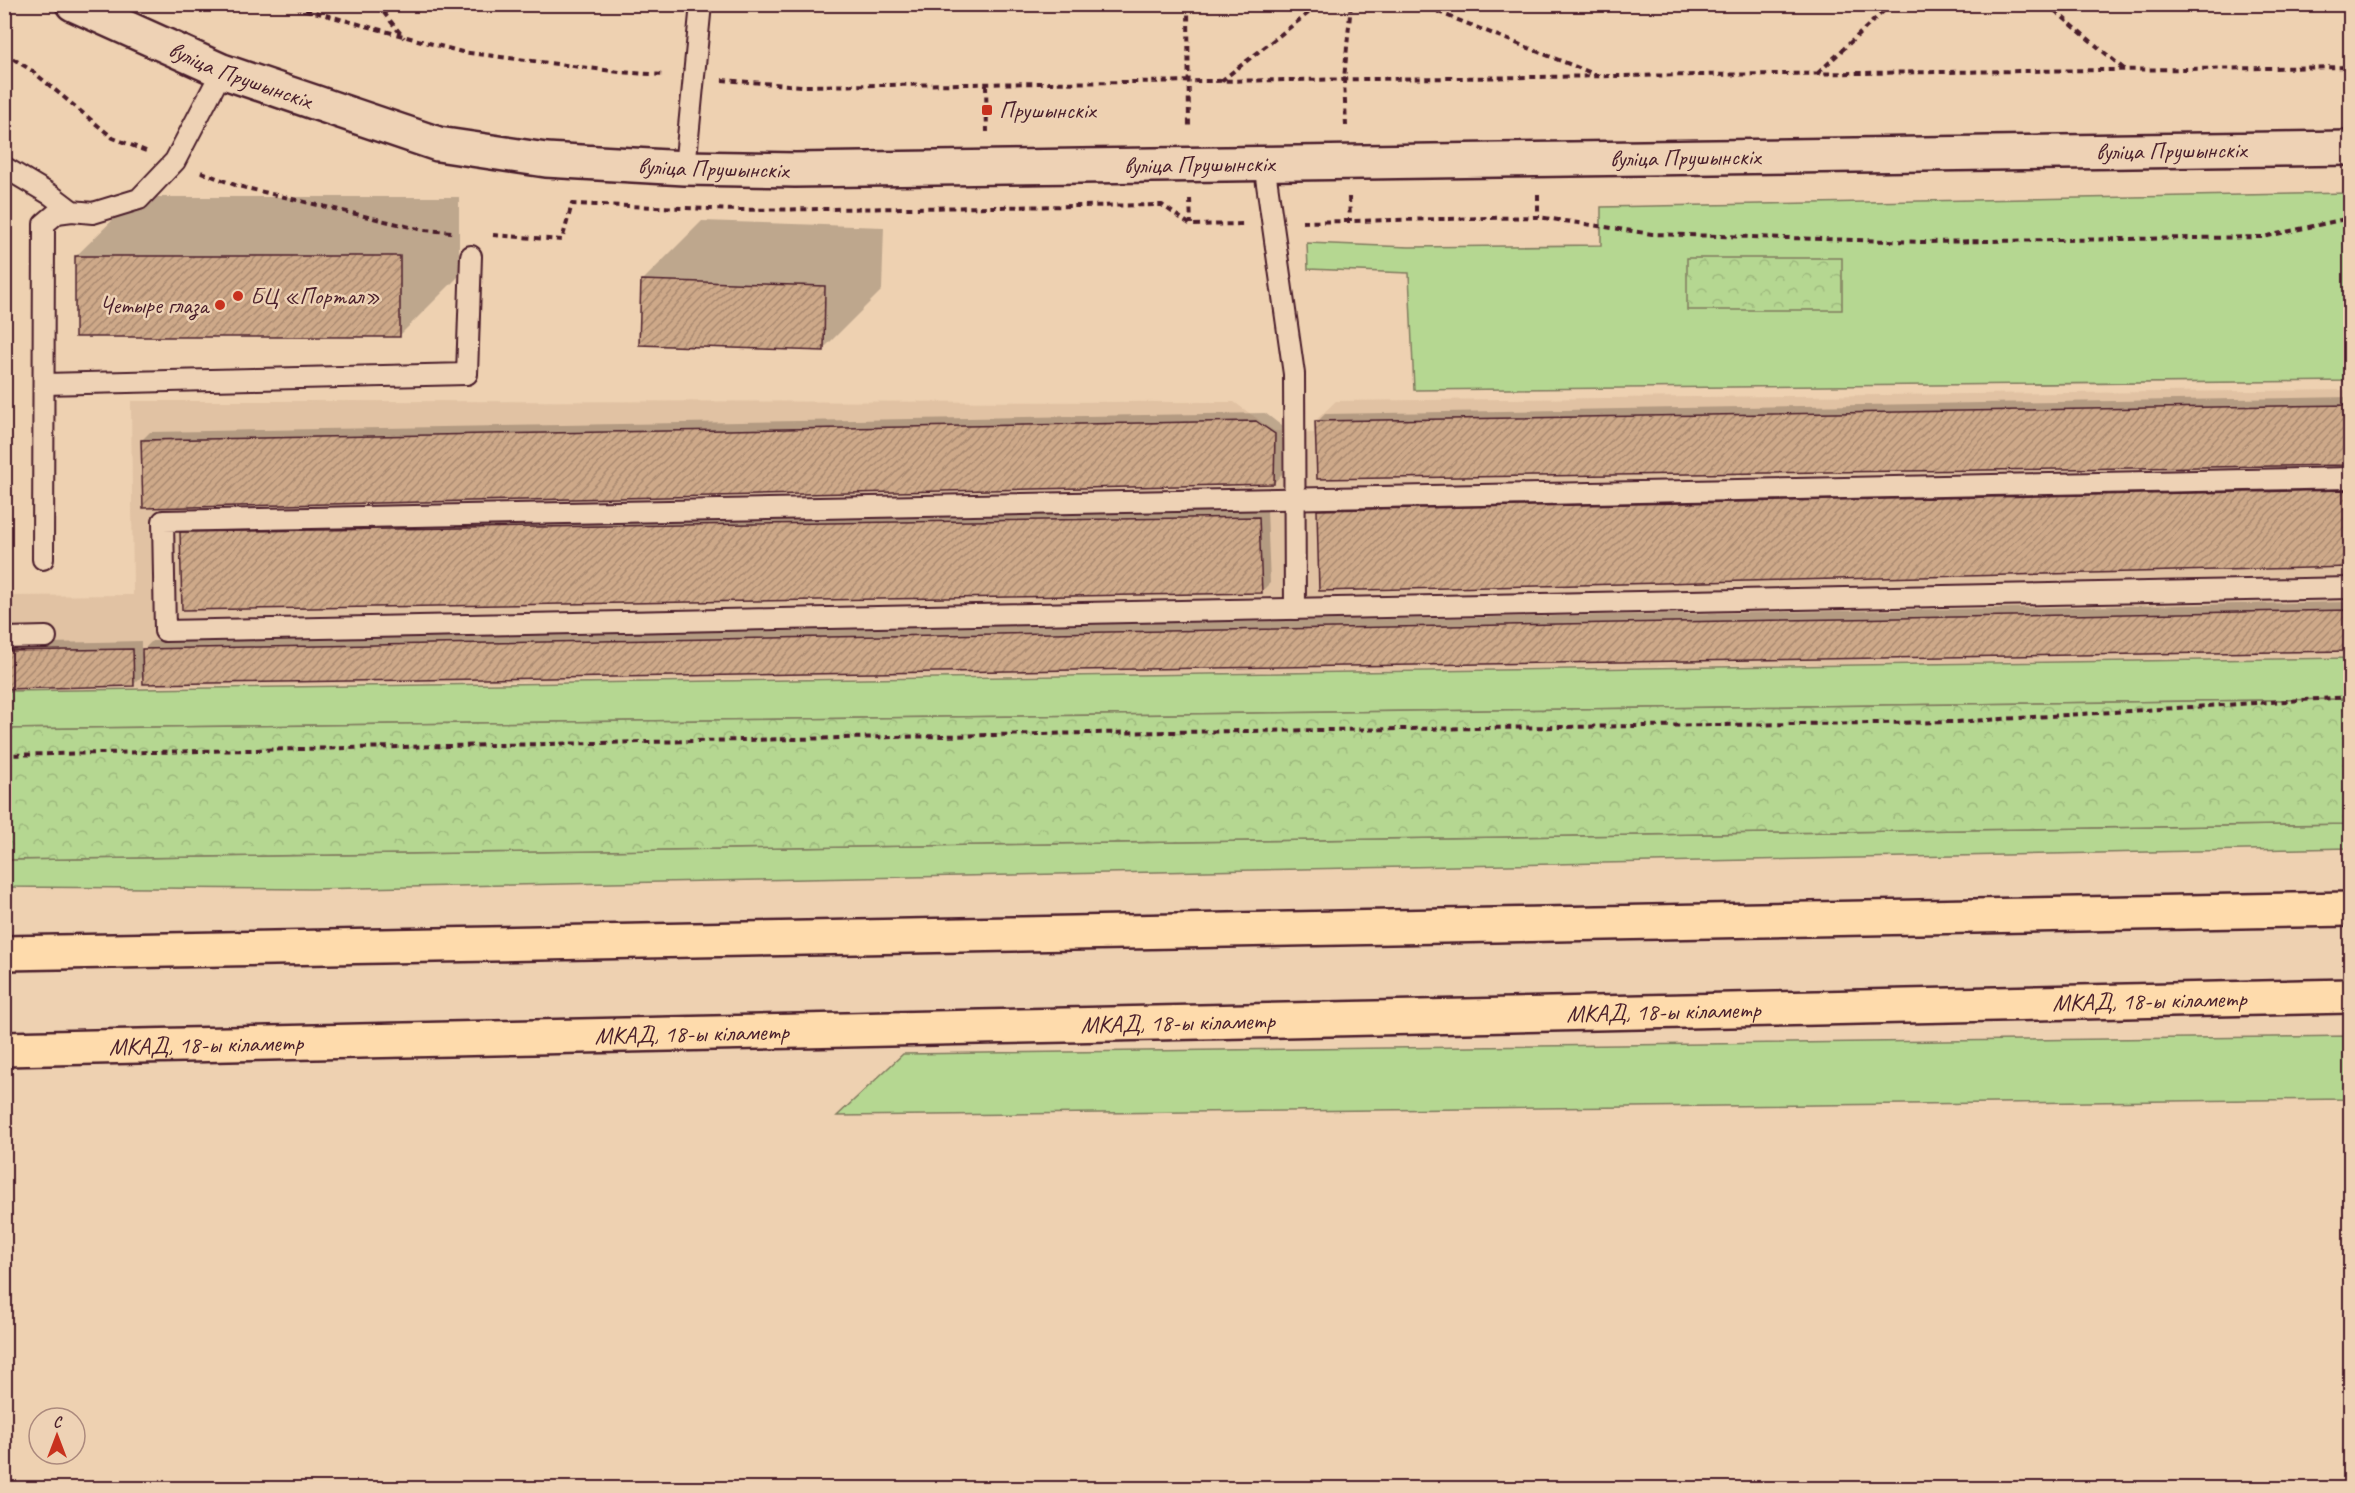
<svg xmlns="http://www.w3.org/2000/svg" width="2355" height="1493" font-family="Caveat,sans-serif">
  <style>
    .built { fill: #e1c2a3 }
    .green { fill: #b5d791; stroke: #807b5e; stroke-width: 1.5 }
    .forest { fill: url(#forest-crowns); stroke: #807b5e; stroke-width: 1.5 }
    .shadow { fill: #0003 }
    .building { fill: url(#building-hatch); stroke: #4a1f2b; stroke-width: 1.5 }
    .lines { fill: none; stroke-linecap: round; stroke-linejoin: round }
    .service-casing { stroke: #4a1f2b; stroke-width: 24 }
    .tertiary-casing { stroke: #4a1f2b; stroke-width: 38 }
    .trunk-casing { stroke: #4a1f2b; stroke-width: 38 }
    .path { stroke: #4a1f2b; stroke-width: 4; stroke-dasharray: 6 4.5; stroke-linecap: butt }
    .service { stroke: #eed2b5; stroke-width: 20 }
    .tertiary { stroke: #eed2b5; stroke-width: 33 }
    .trunk { stroke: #fedbac; stroke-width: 33 }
    .poi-dot { fill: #c8321e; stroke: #eed2b5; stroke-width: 2 }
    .labels { text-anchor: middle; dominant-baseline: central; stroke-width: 5; stroke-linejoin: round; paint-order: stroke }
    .street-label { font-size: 24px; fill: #4a1f2b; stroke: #eed2b5 }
    .poi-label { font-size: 24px; fill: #4a1f2b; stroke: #eed2b5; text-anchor: start }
  </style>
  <defs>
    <pattern id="forest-crowns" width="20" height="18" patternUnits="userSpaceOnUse" patternTransform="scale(1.5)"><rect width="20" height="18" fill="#b5d791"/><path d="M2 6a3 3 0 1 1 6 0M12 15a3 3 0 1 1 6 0" fill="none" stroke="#9db87d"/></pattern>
    <pattern id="building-hatch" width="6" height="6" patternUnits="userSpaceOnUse" patternTransform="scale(1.5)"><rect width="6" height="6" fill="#cea989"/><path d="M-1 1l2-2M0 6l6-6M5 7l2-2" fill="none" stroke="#a98970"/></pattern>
  </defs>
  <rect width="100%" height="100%" fill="#eed1b1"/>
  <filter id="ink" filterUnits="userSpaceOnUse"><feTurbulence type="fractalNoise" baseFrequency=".0167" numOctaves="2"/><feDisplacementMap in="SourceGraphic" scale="12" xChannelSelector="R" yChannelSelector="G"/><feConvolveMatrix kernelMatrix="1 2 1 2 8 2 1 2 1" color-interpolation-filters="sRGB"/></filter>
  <g filter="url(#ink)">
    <polygon class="built" points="2350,390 2350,657 5,689 4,596 133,595 131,401 1234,402 1274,431 1314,433 1315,421 1336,401"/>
    <g class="green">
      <polygon points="2350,193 2350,381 1414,390 1409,273 1308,269 1307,243 1409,247 1601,245 1601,207"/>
      <polygon points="2350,658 2350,699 4,729 5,691"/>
      <polygon points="2350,824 2350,848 311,889 5,887 4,860"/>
      <polygon points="2350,1036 2350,1099 837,1116 903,1054"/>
    </g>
    <g class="forest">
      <rect x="1687" y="258" width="155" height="52"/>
      <polygon points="2350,699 2350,824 5,860 5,729"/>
    </g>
    <g class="shadow">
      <polygon points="136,197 459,197 459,276 400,335 76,256"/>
      <polygon points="702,221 884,227 882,290 823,349 642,281"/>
      <polygon points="2350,397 2350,463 1318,477 1317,422 1325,414"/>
      <polygon points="1265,413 1282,426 1282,474 1274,483 142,440 150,432"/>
      <polygon points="2350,483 2350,565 1320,589 1319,510 1327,502"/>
      <polygon points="1267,510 1270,583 1261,592 182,533 190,524"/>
      <polygon points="2350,602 2350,649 145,683 144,674 133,685 4,687 4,644 141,641 141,652 152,641"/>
    </g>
    <g class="building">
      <rect x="75" y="256" width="325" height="81"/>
      <polygon points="641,280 825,286 824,351 639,345"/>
      <polygon points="2350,405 2350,465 1317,479 1315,421"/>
      <polygon points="1256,421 1275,434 1274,484 143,508 141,440"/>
      <polygon points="2350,490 2350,567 1319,591 1317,510"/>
      <polygon points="1259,517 1262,593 182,610 180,532"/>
      <polygon points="2350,610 2350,651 143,684 142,649"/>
      <polygon points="133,649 134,686 4,689 4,651"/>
    </g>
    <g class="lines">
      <defs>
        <g id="service">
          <polyline points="1264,163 1294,374 1295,609"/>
          <polyline points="4,167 51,195 72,211 93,213 139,199 175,161 222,71"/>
          <polyline points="685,168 701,4"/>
          <polyline points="44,384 467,374 471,256"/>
          <polyline points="2350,478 163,521 165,631 2350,588"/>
          <polyline points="43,559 44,224 57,213 72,211"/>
          <polyline points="4,638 46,637"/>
        </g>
        <g id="tertiary">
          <path id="s1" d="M73 4 222 71 438 144 546 160 685 168 795 170 2350 148"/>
        </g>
        <g id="trunk">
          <polyline points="4,953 2350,909"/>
          <path id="s2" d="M4 1049 2350 996"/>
        </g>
      </defs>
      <use href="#service" class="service-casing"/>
      <use href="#tertiary" class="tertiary-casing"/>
      <use href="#trunk" class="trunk-casing"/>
      <g class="path">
        <polyline points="285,4 462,52 620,72 664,75"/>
        <polyline points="377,4 404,38"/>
        <polyline points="1188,4 1189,128"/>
        <polyline points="1418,4 1599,76"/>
        <polyline points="2047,4 2124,69"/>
        <polyline points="4,53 31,70 113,138 146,151"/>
        <polyline points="1818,73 1891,4"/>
        <polyline points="722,80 802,86 2350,67"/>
        <polyline points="1221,81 1320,4"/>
        <polyline points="986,85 987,132"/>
        <polyline points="1346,126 1344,79 1351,4"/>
        <polyline points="201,172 238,186 423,230 452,232"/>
        <polyline points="1538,194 1538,217"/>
        <polyline points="1349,197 1350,221"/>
        <polyline points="1190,199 1191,224"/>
        <polyline points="1302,222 1538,217 1652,234 1923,242 2263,237 2350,218"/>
        <polyline points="493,235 562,240 572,204 738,210 1162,205 1191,225 1243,224"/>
        <polyline points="4,755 1090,733 1955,722 2350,697"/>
      </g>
      <use href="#service" class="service"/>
      <use href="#tertiary" class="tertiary"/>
      <use href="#trunk" class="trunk"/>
    </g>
  </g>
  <g class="poi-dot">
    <rect x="981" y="104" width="12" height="12" rx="3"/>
    <circle cx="238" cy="296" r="6"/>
    <circle cx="220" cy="305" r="6"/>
  </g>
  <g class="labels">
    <g class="street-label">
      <text stroke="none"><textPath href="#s1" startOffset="182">вуліца Прушынскіх</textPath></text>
      <text stroke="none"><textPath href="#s1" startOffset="2126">вуліца Прушынскіх</textPath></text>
      <text stroke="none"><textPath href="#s1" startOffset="1640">вуліца Прушынскіх</textPath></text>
      <text stroke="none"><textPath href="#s1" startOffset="1154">вуліца Прушынскіх</textPath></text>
      <text stroke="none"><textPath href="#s1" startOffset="668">вуліца Прушынскіх</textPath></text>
      <text stroke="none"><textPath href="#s2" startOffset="2146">МКАД, 18-ы кіламетр</textPath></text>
      <text stroke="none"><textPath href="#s2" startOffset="1660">МКАД, 18-ы кіламетр</textPath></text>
      <text stroke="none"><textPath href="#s2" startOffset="1174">МКАД, 18-ы кіламетр</textPath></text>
      <text stroke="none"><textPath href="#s2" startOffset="688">МКАД, 18-ы кіламетр</textPath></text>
      <text stroke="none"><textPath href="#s2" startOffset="202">МКАД, 18-ы кіламетр</textPath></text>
    </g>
    <g class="poi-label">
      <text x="999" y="110">Прушынскіх</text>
      <text x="250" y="296">БЦ «Портал»</text>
      <text x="208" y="305" text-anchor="end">Четыре глаза</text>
    </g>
  </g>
  <rect width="2355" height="1493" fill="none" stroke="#eed2b5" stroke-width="24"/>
  <rect x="12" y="12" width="2331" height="1469" fill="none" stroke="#4a1f2b" stroke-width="2" filter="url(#ink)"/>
  <g transform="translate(57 1436)"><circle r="28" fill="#eed2b5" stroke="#ac8a7e" stroke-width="1.5"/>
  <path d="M0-4.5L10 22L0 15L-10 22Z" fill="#c8321e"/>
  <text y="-9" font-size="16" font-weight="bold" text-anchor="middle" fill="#4a1f2b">С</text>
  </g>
</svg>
